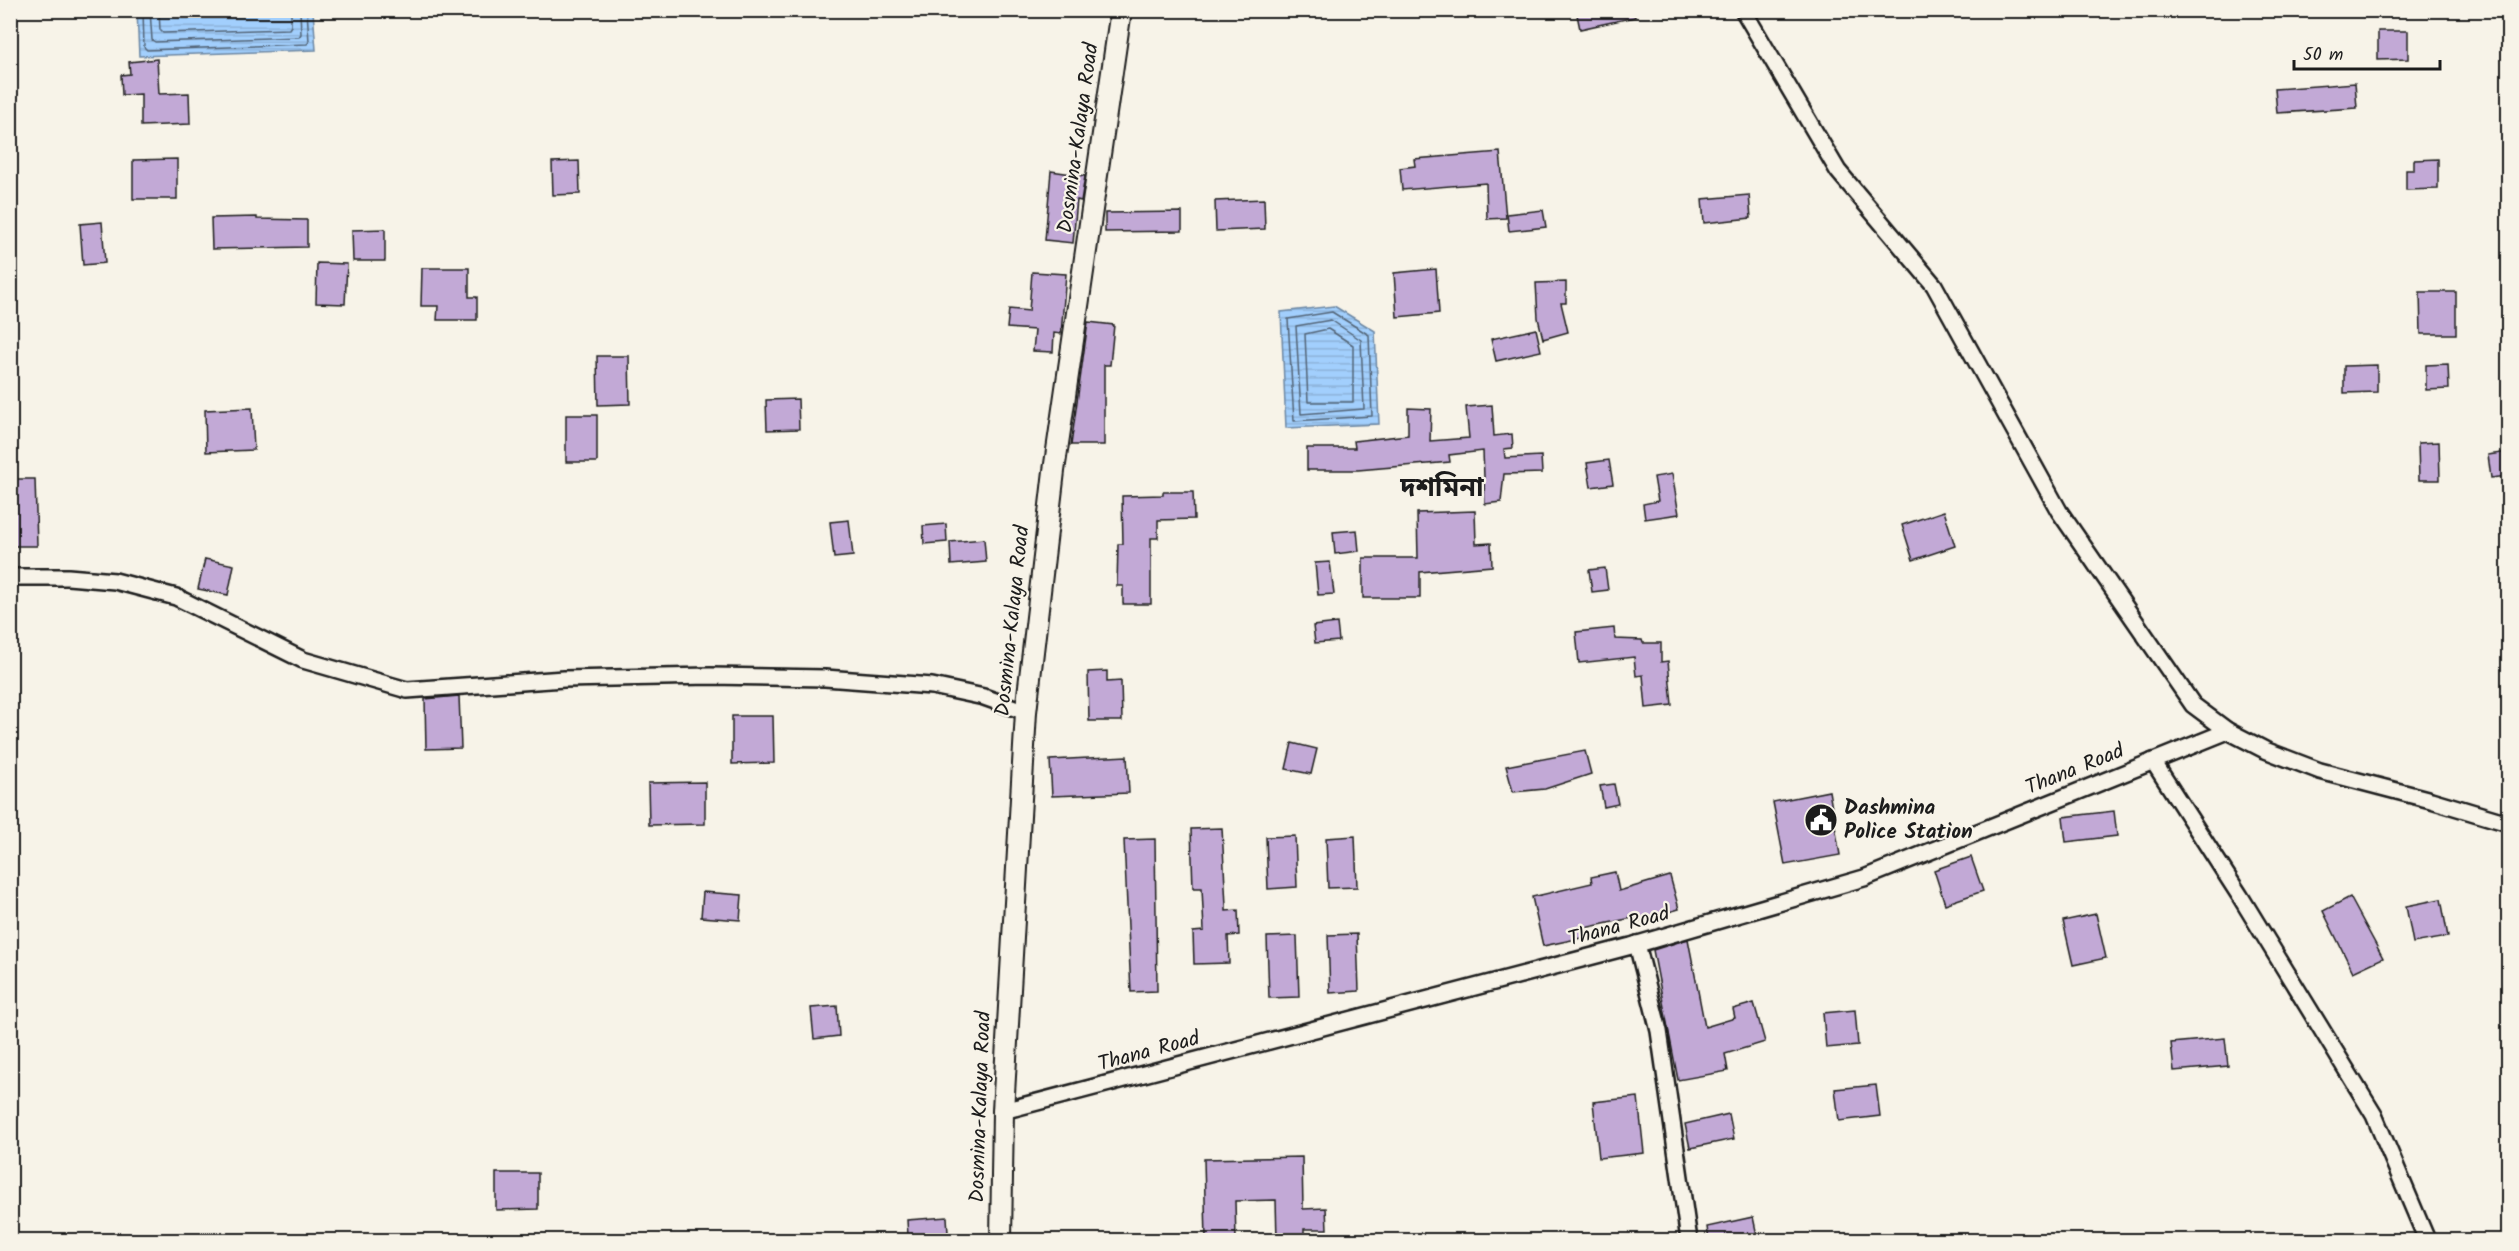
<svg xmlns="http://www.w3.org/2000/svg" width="2519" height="1251" font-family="Kalam,'Noto Sans Bengali',sans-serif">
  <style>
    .water { fill: url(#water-rules); stroke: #6c87a3; stroke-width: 1.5 }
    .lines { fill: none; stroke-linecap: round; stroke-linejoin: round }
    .shore { stroke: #526476; stroke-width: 1.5 }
    .building { fill: #c2a9d6; stroke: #1c1c1c; stroke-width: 1.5 }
    .minor-casing { stroke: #1c1c1c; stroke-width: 20 }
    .tertiary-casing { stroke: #1c1c1c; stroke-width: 24 }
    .minor { stroke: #f7f3e8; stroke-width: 15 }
    .tertiary { stroke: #f7f3e8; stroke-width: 20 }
    .labels { text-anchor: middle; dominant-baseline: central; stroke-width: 4.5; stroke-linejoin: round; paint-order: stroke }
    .street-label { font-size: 21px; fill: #1c1c1c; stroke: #f7f3e8 }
    .poi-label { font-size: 21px; font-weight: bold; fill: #1c1c1c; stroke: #f7f3e8; text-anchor: start }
    .district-label { font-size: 27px; font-weight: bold; fill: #1c1c1c; stroke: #f7f3e8 }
  </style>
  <defs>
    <pattern id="water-rules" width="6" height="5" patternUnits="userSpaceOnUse" patternTransform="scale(1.5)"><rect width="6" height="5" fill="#a2cffd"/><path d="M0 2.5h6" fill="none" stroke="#8bb1d8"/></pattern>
  </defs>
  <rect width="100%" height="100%" fill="#f7f3e8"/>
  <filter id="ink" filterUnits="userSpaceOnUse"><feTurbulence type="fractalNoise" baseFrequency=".0167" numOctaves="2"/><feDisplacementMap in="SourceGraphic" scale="12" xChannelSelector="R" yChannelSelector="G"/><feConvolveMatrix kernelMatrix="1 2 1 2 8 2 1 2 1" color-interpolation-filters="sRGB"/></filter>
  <g filter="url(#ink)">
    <g class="water">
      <polygon points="137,11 313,11 316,50 139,56"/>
      <polygon points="1334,306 1375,331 1379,424 1286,428 1281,312"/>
    </g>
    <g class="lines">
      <g class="shore">
        <polyline points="143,10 144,47 147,50 307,44 309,42 307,10"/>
        <polyline points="150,10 152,40 155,42 299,37 301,34 300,10"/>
        <polyline points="159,10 160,30 163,33 289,29 291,26 291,10"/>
        <polygon points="1332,312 1369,335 1372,416 1294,421 1288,319"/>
        <polygon points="1331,320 1361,340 1364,409 1301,414 1296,326"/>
        <polygon points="1328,329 1353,345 1353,402 1308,402 1305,334"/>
      </g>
    </g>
    <g class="building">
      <polygon points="1576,10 1634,10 1635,17 1580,29"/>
      <polygon points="2378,31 2408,31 2408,59 2378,60"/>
      <polygon points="157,59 159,94 189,93 190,124 141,126 141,94 122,95 121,75 130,74 129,62"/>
      <polygon points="2355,83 2357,108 2277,113 2275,89"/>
      <polygon points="1500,152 1506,218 1487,219 1486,183 1402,190 1400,168 1415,166 1414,159"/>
      <polygon points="177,159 177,199 133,199 133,160"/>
      <polygon points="2438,159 2438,189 2406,190 2406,170 2414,170 2414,160"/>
      <polygon points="579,161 580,194 553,195 552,162"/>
      <polygon points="1051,171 1085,176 1081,201 1077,200 1073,243 1045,240"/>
      <polygon points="1749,195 1751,218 1704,223 1702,199"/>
      <polygon points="1264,199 1265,229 1216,231 1215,201"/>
      <polygon points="1543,210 1546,227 1509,231 1507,214"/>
      <polygon points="1182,212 1182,231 1105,232 1105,213"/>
      <polygon points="257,217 257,219 307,220 307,247 212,249 211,218"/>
      <polygon points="102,222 105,263 83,265 80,224"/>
      <polygon points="385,229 385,261 353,261 352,230"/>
      <polygon points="317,263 347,264 345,304 316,303"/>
      <polygon points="422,268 469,268 469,297 477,297 477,320 437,320 438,306 421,306"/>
      <polygon points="1436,269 1439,313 1397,317 1394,273"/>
      <polygon points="1032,272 1066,274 1061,334 1054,333 1053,352 1033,351 1035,330 1007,328 1009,309 1029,311"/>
      <polygon points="1566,282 1566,303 1561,303 1568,332 1543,339 1538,318 1536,283"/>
      <polygon points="2420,292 2456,292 2456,334 2421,334"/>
      <polygon points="1088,322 1114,325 1110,365 1104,365 1104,445 1071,445"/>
      <polygon points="1536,329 1541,351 1496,361 1491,339"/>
      <polygon points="597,356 629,356 630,404 598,405"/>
      <polygon points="2448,364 2449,389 2426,390 2426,365"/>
      <polygon points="2377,365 2377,392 2344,393 2344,366"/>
      <polygon points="798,399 799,429 767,430 766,400"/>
      <polygon points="1492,405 1494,436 1512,434 1513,448 1504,449 1505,458 1541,456 1542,473 1504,474 1501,502 1485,504 1483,451 1449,455 1450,462 1358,470 1307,470 1307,448 1355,448 1354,441 1408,435 1408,408 1431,409 1430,441 1469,438 1466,407"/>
      <polygon points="252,408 254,450 206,452 205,410"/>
      <rect x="566" y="415" width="31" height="47"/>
      <polygon points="2439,442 2440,480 2419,480 2418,443"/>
      <polygon points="2508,452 2508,476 2491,478 2488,455"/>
      <polygon points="1609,460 1613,484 1591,487 1587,463"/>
      <polygon points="1672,474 1679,514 1645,519 1643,504 1658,501 1654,477"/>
      <polygon points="10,479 35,479 37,546 10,546"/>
      <polygon points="1163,492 1193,492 1194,519 1158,520 1158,538 1151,538 1151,604 1123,604 1123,586 1117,586 1118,544 1123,544 1122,496 1163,495"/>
      <polygon points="1475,511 1476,544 1491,543 1492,566 1420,572 1420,598 1363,598 1363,558 1418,558 1417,513"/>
      <polygon points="1944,511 1955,546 1913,560 1902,525"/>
      <polygon points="849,520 853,556 834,558 830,522"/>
      <polygon points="946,524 947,542 924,544 923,526"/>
      <polygon points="1357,530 1359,551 1335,554 1333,532"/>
      <polygon points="984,539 986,562 951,565 950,542"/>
      <polygon points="205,559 234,565 228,595 198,589"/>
      <polygon points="1330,562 1334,594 1318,595 1315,563"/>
      <polygon points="1605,568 1608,590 1592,592 1589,570"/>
      <polygon points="1337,623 1339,641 1315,643 1313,626"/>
      <polygon points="1614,628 1615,639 1642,640 1643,643 1661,643 1661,662 1668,661 1672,705 1646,708 1643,675 1636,676 1634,657 1579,663 1576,632"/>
      <polygon points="1107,671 1107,682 1121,681 1122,721 1089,721 1088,672"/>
      <polygon points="459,696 461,748 426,749 425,699"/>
      <polygon points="732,716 773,716 774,763 732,764"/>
      <polygon points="1292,743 1317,749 1311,774 1286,769"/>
      <polygon points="1585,751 1591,774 1545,789 1513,792 1506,766"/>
      <polygon points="1127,756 1129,793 1052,796 1050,760"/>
      <polygon points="705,782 705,824 649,825 648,783"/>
      <polygon points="1614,784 1618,804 1604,807 1600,786"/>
      <polygon points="1829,791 1840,855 1785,865 1773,802"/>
      <polygon points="2114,811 2117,836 2066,842 2063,817"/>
      <polygon points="1222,828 1226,906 1226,911 1238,910 1239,935 1228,936 1229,963 1194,964 1193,932 1204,931 1202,888 1193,888 1191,829"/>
      <polygon points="1295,836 1297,887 1268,889 1266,837"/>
      <polygon points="1355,836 1357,887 1328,888 1326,838"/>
      <polygon points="1155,839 1157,991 1131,992 1124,840"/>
      <polygon points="1971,857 1983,891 1945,904 1934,870"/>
      <polygon points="1615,872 1619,891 1670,876 1679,909 1638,921 1637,917 1584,928 1586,937 1543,946 1532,897 1592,883 1591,877"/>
      <polygon points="703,892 742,895 740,920 701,917"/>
      <polygon points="2350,897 2383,958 2353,972 2323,911"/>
      <polygon points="2441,899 2448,937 2413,943 2406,906"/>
      <polygon points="2096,914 2106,958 2073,965 2063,921"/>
      <polygon points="1357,934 1359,991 1330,993 1328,935"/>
      <polygon points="1297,936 1299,997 1269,998 1267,937"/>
      <polygon points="1688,939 1705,1027 1735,1018 1733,1009 1754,1003 1765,1042 1725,1054 1728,1071 1678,1080 1653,950"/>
      <polygon points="837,1006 839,1036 814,1039 811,1008"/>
      <polygon points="1855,1010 1858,1045 1826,1048 1823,1013"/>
      <polygon points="2225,1038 2228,1066 2174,1071 2171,1043"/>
      <polygon points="1876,1085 1880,1116 1839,1121 1835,1089"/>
      <polygon points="1638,1097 1644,1153 1599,1158 1593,1102"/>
      <polygon points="1729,1114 1734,1139 1690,1148 1685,1124"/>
      <polygon points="1302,1157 1303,1209 1326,1208 1327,1229 1304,1229 1304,1240 1277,1240 1276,1200 1235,1201 1236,1240 1206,1240 1204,1159"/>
      <polygon points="496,1173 538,1173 538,1209 496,1210"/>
      <polygon points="947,1217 948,1233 908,1236 907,1220"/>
      <polygon points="1753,1217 1758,1240 1709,1240 1707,1227"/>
    </g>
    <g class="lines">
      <defs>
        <g id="minor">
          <polyline points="1743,10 1838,171 1934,285 2059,511 2193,705 2228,731 2265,750 2320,771 2431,800 2508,823"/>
          <polyline points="10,577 68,577 115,581 176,597 303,660 407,690 564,679 710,676 825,678 932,686 984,697 1026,712"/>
          <polyline points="2153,761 2240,896 2374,1115 2427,1240"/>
          <polyline points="1637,944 1659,1031 1689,1240"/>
          <polyline points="1003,1111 1631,946 1864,878 2228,731"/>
        </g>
        <polyline id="tertiary" points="1001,1240 1003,1111 1026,712 1054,471 1121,10"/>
      </defs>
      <use href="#minor" class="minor-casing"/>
      <use href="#tertiary" class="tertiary-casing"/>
      <use href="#minor" class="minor"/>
      <use href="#tertiary" class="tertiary"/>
    </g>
  </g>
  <defs>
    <symbol id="civic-disc" viewBox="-11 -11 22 22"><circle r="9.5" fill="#1c1c1c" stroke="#f7f3e8"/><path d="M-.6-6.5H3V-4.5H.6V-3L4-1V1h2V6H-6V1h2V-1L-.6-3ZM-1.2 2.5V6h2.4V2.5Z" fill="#fff"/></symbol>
  </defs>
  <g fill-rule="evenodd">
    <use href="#civic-disc" x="1802" y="801" width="38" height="38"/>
  </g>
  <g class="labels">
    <g class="street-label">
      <text transform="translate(1079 138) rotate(-82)">Dosmina-Kalaya Road</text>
      <text transform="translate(1013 621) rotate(-84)">Dosmina-Kalaya Road</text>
      <text transform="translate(2075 770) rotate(-22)">Thana Road</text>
      <text transform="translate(1619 927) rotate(-15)">Thana Road</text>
      <text transform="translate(1149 1052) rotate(-15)">Thana Road</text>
      <text transform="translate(981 1107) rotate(-88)">Dosmina-Kalaya Road</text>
    </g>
    <g class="poi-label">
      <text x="1844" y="808">Dashmina<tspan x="1844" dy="24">Police Station</tspan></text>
    </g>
    <g class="district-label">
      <text x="1442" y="488">দশমিনা</text>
    </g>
  </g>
  <rect width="2519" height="1251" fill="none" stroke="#f7f3e8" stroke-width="36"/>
  <rect x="18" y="18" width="2483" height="1215" fill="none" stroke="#1c1c1c" stroke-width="2" filter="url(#ink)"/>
  <path d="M2294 60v9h146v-9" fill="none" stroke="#1c1c1c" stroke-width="3"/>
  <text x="2303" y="60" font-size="18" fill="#1c1c1c" stroke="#f7f3e8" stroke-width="4.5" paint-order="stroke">50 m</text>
</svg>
